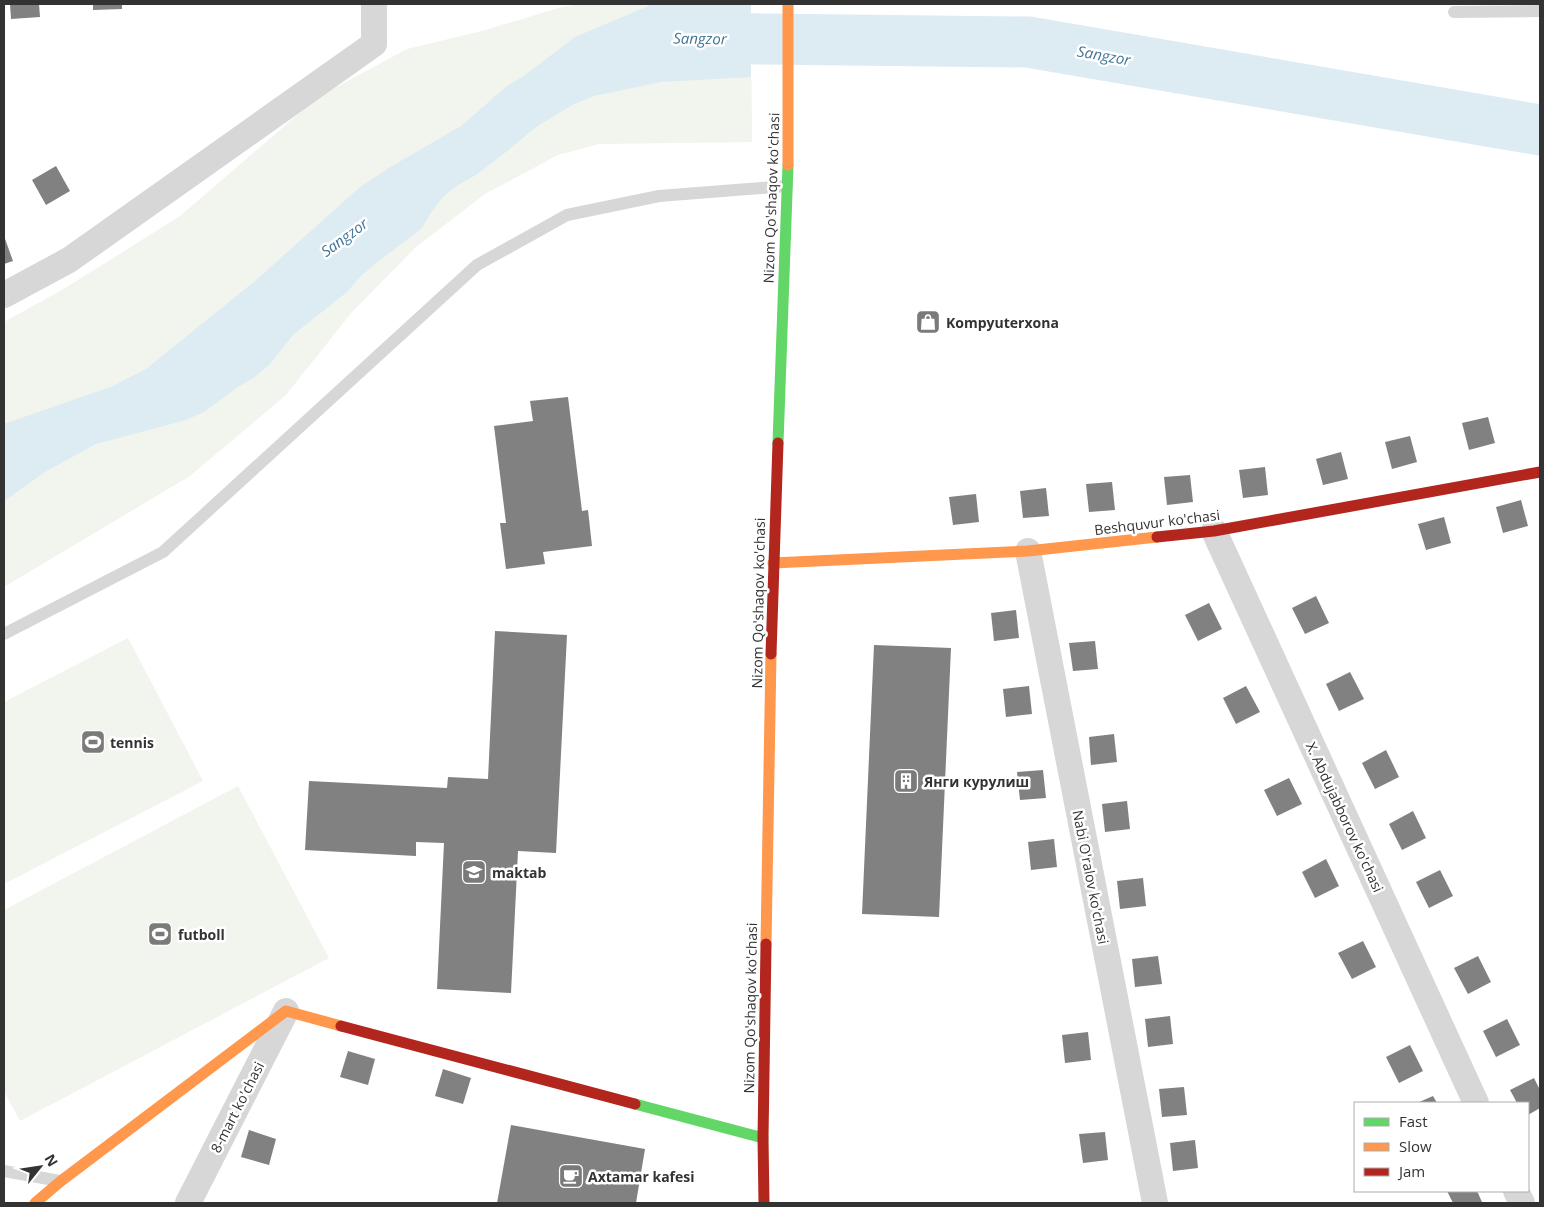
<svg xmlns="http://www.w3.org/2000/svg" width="1544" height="1207" font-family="'Open Sans',sans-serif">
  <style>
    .green { fill: #f1f5ed }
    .water { fill: #ddebf3 }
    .pier { fill: #fff }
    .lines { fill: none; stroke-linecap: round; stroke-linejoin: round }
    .river { stroke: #ddebf3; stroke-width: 51 }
    .building { fill: #818181 }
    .lane { stroke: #d7d7d7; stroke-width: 12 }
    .street { stroke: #d7d7d7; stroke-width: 26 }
    .fast { stroke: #63d668; stroke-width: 11 }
    .slow { stroke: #ff974d; stroke-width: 11 }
    .jam { stroke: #b3261e; stroke-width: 11 }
    .labels { text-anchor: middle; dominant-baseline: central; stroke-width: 5; stroke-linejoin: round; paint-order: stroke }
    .street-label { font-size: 14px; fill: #333; stroke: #fff }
    .poi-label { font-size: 14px; font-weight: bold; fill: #333; stroke: #fff; text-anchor: start }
    .water-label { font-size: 15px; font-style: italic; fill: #3f7597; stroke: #fff }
  </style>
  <rect width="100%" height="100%" fill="#fff"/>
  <g class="green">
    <polygon points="580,4 751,4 752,142 599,144 558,155 485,194 416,247 352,312 286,395 190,476 4,587 4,322 67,287 180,216 318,97 407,49 482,31 562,7"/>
    <polygon points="128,638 203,781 4,884 4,702"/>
    <polygon points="238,786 329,958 20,1121 4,1091 4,910"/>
  </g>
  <polygon class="water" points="653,4 751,4 751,77 661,82 594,96 574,104 536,127 506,152 476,175 458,185 443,197 431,213 421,229 375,264 360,277 347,292 293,335 270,364 255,377 238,387 204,412 186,420 96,444 45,472 4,501 4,424 113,386 146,369 255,281 360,187 392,166 461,126 507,86 525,75 575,37"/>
  <polygon class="pier" points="751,4 753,4 754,77 751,80"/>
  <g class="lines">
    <polyline class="river" points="681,38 1028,42 1540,130"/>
  </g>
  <g class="building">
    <polygon points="10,4 39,4 40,17 11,19"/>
    <polygon points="93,4 122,4 122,9 93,10"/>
    <polygon points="56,166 70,191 46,205 32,180"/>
    <polygon points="4,236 13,261 4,264"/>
    <polygon points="568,397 582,511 588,510 592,546 543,552 545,564 506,569 500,523 506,523 494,426 533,421 530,401"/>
    <polygon points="1488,417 1495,443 1469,450 1462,423"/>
    <polygon points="1410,436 1417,462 1392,469 1385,442"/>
    <polygon points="1341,452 1348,479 1323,485 1316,459"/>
    <polygon points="1265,467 1268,495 1243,498 1239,470"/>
    <polygon points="1190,475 1193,502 1167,505 1164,477"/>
    <polygon points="1112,482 1115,510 1089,512 1086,484"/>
    <polygon points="1046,488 1049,516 1023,518 1020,491"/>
    <polygon points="976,494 979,522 953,525 949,497"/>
    <polygon points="1521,500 1528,526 1503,533 1496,507"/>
    <polygon points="1444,517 1451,543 1426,550 1418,524"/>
    <polygon points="1316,596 1329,623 1305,634 1292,608"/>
    <polygon points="1209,603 1222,629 1198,641 1185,615"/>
    <polygon points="1016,610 1019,638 994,641 991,613"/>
    <polygon points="495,631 567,635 556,853 518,851 511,993 437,989 444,843 416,842 416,856 305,850 309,781 447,788 448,777 488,779"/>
    <polygon points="1095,641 1098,669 1073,671 1069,643"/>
    <polygon points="874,645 951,648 939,917 862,914"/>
    <polygon points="1350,672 1364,699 1339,711 1326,684"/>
    <polygon points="1029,686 1032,714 1006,717 1003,689"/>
    <polygon points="1246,686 1260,712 1236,724 1223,698"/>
    <polygon points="1114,734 1117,762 1091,765 1089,737"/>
    <polygon points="1386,750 1399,777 1375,789 1362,763"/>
    <polygon points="1043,770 1046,798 1020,800 1017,772"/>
    <polygon points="1289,778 1302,804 1277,816 1264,790"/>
    <polygon points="1127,801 1130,829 1105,832 1102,804"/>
    <polygon points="1413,811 1426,838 1402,850 1389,824"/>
    <polygon points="1054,839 1057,867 1031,870 1028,842"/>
    <polygon points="1326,859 1339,886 1315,898 1302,872"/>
    <polygon points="1440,870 1453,896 1429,908 1416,882"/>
    <polygon points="1143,878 1146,906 1120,909 1117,881"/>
    <polygon points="1363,941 1376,967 1352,979 1338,953"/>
    <polygon points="1158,956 1162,984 1135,987 1132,959"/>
    <polygon points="1478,956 1491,982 1468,994 1454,968"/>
    <polygon points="1170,1016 1173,1044 1148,1047 1145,1019"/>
    <polygon points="1507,1019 1520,1045 1496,1057 1483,1031"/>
    <polygon points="1088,1032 1091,1060 1065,1063 1062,1035"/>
    <polygon points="1410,1045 1423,1071 1399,1083 1386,1057"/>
    <polygon points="348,1051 375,1059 368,1085 340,1077"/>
    <polygon points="443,1069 471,1078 463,1104 435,1096"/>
    <polygon points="1534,1078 1540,1090 1540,1108 1528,1115 1528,1103 1517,1103 1510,1090"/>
    <polygon points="1184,1087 1187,1115 1162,1117 1159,1089"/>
    <polygon points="1433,1096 1437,1103 1417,1103"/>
    <polygon points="511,1125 645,1149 636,1203 497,1203"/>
    <polygon points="249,1130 276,1139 269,1165 241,1157"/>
    <polygon points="1105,1132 1108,1160 1083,1163 1079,1134"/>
    <polygon points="1195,1140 1198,1168 1173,1171 1170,1143"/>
    <polygon points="1447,1191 1477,1191 1482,1202 1479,1203 1453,1203"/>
  </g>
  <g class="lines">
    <g class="lane">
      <polyline points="1454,12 1540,11"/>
      <polyline points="4,634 163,552 477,265 567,215 659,196 787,186"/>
      <polyline points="4,1171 60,1181"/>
    </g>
    <g class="street">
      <polyline points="4,295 69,260 374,44 374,4"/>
      <polyline points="1214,531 1476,1103"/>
      <polyline points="1028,551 1155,1203"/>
      <polyline points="1516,1191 1522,1203"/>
      <polyline points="188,1203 286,1011"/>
    </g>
    <g class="fast">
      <polyline points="778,443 788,165"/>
      <polyline points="635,1104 763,1138"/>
    </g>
    <g class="slow">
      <polyline points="788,4 788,165"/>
      <polyline points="773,563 1028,551 1157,537"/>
      <polyline points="766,944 771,654"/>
      <polyline points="35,1203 61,1181 286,1011 341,1026"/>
    </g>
    <g class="jam">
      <polyline points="1157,537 1214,531 1540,472"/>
      <polyline points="771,654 778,443"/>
      <polyline points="341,1026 635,1104"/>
      <polyline points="764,1203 763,1138 766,944"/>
    </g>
  </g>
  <defs>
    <symbol id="shop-square" viewBox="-11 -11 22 22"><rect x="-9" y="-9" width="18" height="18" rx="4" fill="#7a7a7a" stroke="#fff"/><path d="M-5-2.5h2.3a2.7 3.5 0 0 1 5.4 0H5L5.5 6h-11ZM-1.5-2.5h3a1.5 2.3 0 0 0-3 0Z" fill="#fff"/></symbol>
    <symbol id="stadium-square" viewBox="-11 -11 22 22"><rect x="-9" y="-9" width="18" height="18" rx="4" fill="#7a7a7a" stroke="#fff"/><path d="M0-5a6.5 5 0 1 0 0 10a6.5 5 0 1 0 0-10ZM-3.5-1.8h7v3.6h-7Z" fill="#fff"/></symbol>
    <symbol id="building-square" viewBox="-11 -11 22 22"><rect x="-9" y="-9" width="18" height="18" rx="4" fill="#7a7a7a" stroke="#fff"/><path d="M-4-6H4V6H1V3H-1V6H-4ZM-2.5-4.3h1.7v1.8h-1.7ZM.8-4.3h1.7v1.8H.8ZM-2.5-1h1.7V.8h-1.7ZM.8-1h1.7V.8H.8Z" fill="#fff"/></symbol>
    <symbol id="school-square" viewBox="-11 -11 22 22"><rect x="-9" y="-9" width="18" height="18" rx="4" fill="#7a7a7a" stroke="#fff"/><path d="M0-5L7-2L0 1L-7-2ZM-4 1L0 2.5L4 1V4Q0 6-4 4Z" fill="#fff"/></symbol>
    <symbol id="cafe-square" viewBox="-11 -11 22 22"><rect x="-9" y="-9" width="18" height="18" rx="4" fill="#7a7a7a" stroke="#fff"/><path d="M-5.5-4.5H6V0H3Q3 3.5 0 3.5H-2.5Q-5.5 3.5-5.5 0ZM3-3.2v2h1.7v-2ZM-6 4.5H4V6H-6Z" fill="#fff"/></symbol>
  </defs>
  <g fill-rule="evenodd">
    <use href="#shop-square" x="914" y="308" width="28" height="28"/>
    <use href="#stadium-square" x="79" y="728" width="28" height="28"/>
    <use href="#building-square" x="892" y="767" width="28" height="28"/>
    <use href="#school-square" x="460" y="858" width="28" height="28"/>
    <use href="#stadium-square" x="146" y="920" width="28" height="28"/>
    <use href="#cafe-square" x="557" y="1162" width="28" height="28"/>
  </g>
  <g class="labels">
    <g class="street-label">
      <text transform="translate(771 198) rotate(-88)">Nizom Qo'shaqov ko'chasi</text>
      <text transform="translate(1157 522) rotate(-7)">Beshquvur ko'chasi</text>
      <text transform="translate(758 603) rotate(-89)">Nizom Qo'shaqov ko'chasi</text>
      <text transform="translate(1345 817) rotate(65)">X. Abdujabborov ko'chasi</text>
      <text transform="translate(1091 877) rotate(79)">Nabi O'ralov ko'chasi</text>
      <text transform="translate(750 1008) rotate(-89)">Nizom Qo'shaqov ko'chasi</text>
      <text transform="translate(237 1107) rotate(-63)">8-mart ko'chasi</text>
    </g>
    <g class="poi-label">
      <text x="946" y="322">Kompyuterxona</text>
      <text x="110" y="742">tennis</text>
      <text x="924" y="781">Янги курулиш</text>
      <text x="492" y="872">maktab</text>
      <text x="178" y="934">futboll</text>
      <text x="588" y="1176">Axtamar kafesi</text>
    </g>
    <g class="water-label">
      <text transform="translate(700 38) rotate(1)">Sangzor</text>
      <text transform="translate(1104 55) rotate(10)">Sangzor</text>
      <text transform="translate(344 237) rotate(-36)">Sangzor</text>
    </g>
  </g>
  <rect width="1544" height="1207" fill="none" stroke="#333333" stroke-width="10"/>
  <rect x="1354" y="1102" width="175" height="90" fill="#ffffff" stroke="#adadad"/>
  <rect x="1364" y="1118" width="25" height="8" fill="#63d668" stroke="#adadad"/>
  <text x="1399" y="1127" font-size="15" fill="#333333">Fast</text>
  <rect x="1364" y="1143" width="25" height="8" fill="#ff974d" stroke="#adadad"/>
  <text x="1399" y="1152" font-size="15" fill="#333333">Slow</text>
  <rect x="1364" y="1168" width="25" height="8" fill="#b3261e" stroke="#adadad"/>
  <text x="1399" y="1177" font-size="15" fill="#333333">Jam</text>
  <g transform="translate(40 1167) rotate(60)" stroke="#ffffff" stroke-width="4" paint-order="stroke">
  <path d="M0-4L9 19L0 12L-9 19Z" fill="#333333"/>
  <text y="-8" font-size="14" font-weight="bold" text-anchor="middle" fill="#333333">N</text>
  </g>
</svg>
